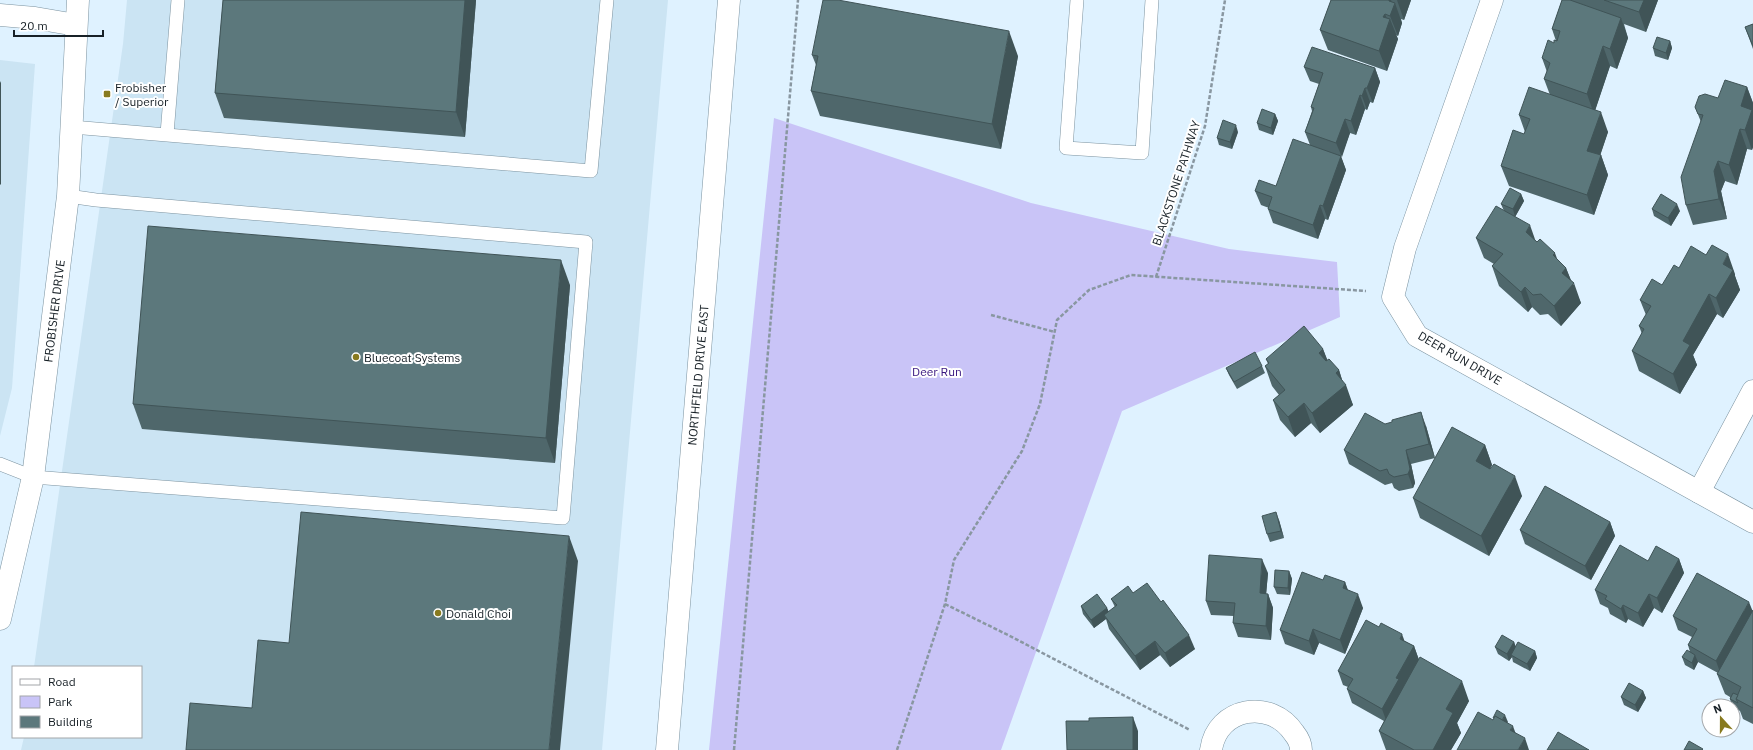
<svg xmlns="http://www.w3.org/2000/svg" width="1753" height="750" font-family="'IBM Plex Sans',sans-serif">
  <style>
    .built { fill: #cbe4f3 }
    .green { fill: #c9c4f7 }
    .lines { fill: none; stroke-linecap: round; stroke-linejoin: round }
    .service-casing { stroke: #7c93a0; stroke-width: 14 }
    .minor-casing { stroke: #7c93a0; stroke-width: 23 }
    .secondary-casing { stroke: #7c93a0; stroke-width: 23 }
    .path { stroke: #8997a1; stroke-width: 2.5; stroke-dasharray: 4 2; stroke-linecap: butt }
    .service { stroke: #fff; stroke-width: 13 }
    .minor { stroke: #fff; stroke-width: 22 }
    .secondary { stroke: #fff; stroke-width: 22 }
    .wall { fill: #4f676b }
    .shaded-wall { fill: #405457 }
    .building { fill: #5c787c; stroke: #405457 }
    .poi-dot { fill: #887a1f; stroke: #fff; stroke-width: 1.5 }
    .labels { text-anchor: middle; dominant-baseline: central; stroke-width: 4; stroke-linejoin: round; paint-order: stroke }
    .poi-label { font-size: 12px; fill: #182127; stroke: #fff; text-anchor: start }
    .street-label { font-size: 12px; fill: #182127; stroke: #fff }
    .park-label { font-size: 12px; fill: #38167f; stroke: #fff }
  </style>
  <rect width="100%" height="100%" fill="#dff2ff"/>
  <g class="built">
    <polygon points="127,0 668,0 602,750 21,750 24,737 141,737 141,667 34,667 123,44"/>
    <polygon points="0,60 35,64 12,388 0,436"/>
  </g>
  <polygon class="green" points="774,118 1031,203 1229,249 1337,262 1340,317 1122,411 1001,750 709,750"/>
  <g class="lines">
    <defs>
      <g id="service">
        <polyline points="1077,0 1066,148 1142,153 1152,0"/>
        <polyline points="72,127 591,171 607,0"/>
        <polyline points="167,134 178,0"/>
        <polyline points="0,464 33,477 563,518 586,242 96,200 68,196"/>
      </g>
      <g id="minor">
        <polyline points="1492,0 1405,248 1393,297 1417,336 1753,522"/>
        <polyline points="0,15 35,18 76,25"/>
        <polyline points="1699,492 1753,391"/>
        <polyline points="0,619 33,477 68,196 78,0"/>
        <path d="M1211 750C1217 707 1271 698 1294 733 1298 738 1301 744 1301 750"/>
      </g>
      <polyline id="secondary" points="667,750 729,0"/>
    </defs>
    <use href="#service" class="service-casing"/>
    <use href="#minor" class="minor-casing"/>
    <use href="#secondary" class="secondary-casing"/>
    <g class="path">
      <polyline points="1156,277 1205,126 1225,0"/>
      <polyline points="991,315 1055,332"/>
      <polyline points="945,604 1008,635 1190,730"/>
      <polyline points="734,750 798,0"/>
      <polyline points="897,750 945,604 954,560 1022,451 1040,404 1057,320 1089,290 1131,275 1366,291"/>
    </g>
    <use href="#service" class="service"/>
    <use href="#minor" class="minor"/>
    <use href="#secondary" class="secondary"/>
  </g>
  <g class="wall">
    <polygon points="223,0 476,0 465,137 224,118 215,93"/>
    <polygon points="1331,0 1411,0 1404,20 1401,19 1402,23 1398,36 1396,35 1398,39 1387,71 1328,50 1320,30"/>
    <polygon points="1562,0 1658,0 1646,32 1624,24 1628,38 1617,69 1610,66 1595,110 1608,132 1600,155 1601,155 1608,175 1594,215 1509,186 1501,166 1524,134 1525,132 1519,115 1550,95 1544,79 1547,72 1542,58 1554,43 1556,41 1552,29"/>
    <polygon points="1753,24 1753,49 1745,27"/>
    <polygon points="1670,41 1672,48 1668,60 1655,56 1653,48"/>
    <polygon points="812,55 1018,56 1001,149 820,116 811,91 816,65"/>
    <polygon points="1304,67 1375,68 1380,82 1373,103 1370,102 1367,110 1365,109 1356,135 1350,133 1341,157 1346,170 1328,220 1325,219 1318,239 1273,223 1268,209 1269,208 1261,205 1255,191 1276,186 1310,145 1305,132 1312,111 1311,107 1319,84 1310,81"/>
    <polygon points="1747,87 1753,103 1753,147 1752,150 1747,149 1737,185 1725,181 1721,191 1727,219 1693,225 1686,205 1701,122 1695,107"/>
    <polygon points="1275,114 1278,121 1273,135 1259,130 1257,123"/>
    <polygon points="1238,132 1232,149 1219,145 1217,138"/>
    <polygon points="1521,194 1524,201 1515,217 1509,214 1535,240 1566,268 1571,281 1581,303 1561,326 1548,314 1540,315 1532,307 1528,312 1499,286 1492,266 1494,264 1484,258 1476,238 1504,211 1501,204"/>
    <polygon points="1652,209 1680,211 1671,226 1654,216"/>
    <polygon points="1679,268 1735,274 1735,276 1740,290 1723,318 1717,314 1693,355 1697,365 1680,394 1639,371 1632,351 1642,334 1639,326 1646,315 1640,300 1662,285"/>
    <polygon points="570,285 555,463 142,429 133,404"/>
    <polygon points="1323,349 1327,360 1339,370 1342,380 1353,405 1320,433 1311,423 1295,437 1280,420 1273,400 1279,395 1272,386 1265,366 1268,364 1266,359"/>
    <polygon points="1262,366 1265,373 1237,389 1229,375 1226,368"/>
    <polygon points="1385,424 1426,426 1435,458 1411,464 1415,483 1413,488 1399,491 1394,488 1392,483 1385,485 1349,464 1344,450"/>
    <polygon points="1485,445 1492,465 1490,469 1522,496 1489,556 1420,518 1413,498"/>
    <polygon points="1279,520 1284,538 1270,542 1267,534"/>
    <polygon points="1610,522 1615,536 1591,580 1525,544 1520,530"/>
    <polygon points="1679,559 1684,573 1662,613 1654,608 1643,627 1628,619 1626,623 1610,614 1608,608 1600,604 1595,590 1648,561"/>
    <polygon points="1289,571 1292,579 1290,595 1277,594 1274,587"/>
    <polygon points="1268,573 1266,594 1268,594 1273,608 1271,640 1238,637 1233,623 1234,616 1211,615 1206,601"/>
    <polygon points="1323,580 1345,582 1348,590 1363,608 1345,654 1319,643 1314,655 1285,644 1280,630"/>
    <polygon points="1133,593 1195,649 1170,667 1160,655 1140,670 1109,629 1106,619 1094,628 1083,614 1081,606 1107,608 1109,612 1115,607 1111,599"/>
    <polygon points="1753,610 1753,724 1743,719 1740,711 1732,706 1730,699 1730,697 1725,694 1717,674 1718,673 1698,662 1694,670 1685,665 1682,657 1690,652 1688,645 1692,637 1678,630 1673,616 1753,611"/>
    <polygon points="1405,641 1414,646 1419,660 1469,701 1457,723 1461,733 1451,750 1386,750 1379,731 1384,721 1352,703 1347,689 1348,687 1343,685 1338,671"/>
    <polygon points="1514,642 1516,647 1535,651 1537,658 1530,671 1513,662 1512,657 1509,661 1498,654 1495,647"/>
    <polygon points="1643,691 1646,698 1638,712 1624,705 1621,697"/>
  </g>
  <g class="shaded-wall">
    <polygon points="465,0 476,0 465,137 456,112"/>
    <polygon points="1389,0 1391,0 1394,7 1395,3 1402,23 1398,36 1390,16"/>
    <polygon points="1397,0 1411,0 1404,20"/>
    <polygon points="1644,0 1658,0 1646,32 1639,12"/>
    <polygon points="1385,14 1389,24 1390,19 1398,39 1387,71 1379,51 1383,17"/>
    <polygon points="1621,18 1628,38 1617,69 1610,49"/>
    <polygon points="1009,31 1018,56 1001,149 992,124"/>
    <polygon points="1670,41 1672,48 1668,60 1666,53"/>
    <polygon points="1603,46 1610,66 1594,114 1587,94"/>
    <polygon points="1375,68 1380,82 1373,103 1367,88"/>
    <polygon points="0,81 1,83 1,184 0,185"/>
    <polygon points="1747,87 1753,103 1753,147 1752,150 1745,130 1741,106"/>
    <polygon points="1365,88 1370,102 1367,110 1362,96"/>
    <polygon points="1360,95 1365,109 1356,135 1351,121"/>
    <polygon points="1601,112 1608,132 1595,171 1587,151"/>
    <polygon points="1275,114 1278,121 1273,135 1271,128"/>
    <polygon points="1345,119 1350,133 1342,157 1336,143"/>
    <polygon points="1236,125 1238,132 1232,149 1230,142"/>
    <polygon points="1740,129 1747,149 1737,185 1729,165"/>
    <polygon points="1601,155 1608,175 1594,215 1587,195"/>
    <polygon points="1341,156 1346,170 1328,220 1323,206"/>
    <polygon points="1718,161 1725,181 1721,191 1727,219 1719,199 1714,171"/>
    <polygon points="1521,194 1524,201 1515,217 1513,209"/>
    <polygon points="1677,204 1680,211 1671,226 1668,218"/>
    <polygon points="1320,205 1325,219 1318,239 1313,225"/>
    <polygon points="1530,225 1537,245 1526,232"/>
    <polygon points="1555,253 1562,272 1566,268 1573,285 1574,283 1581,303 1561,326 1554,306 1553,255"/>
    <polygon points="1728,254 1735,274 1735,276 1740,290 1723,318 1716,298 1723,264"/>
    <polygon points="561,260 570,285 555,463 546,438"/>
    <polygon points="1525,287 1532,307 1528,312 1521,292"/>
    <polygon points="1709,294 1717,314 1693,355 1697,365 1680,394 1673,374 1683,341"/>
    <polygon points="1323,349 1331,369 1319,353"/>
    <polygon points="1339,370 1344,386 1346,385 1353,405 1320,433 1312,413 1336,373"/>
    <polygon points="1304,403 1311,423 1295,437 1288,417"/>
    <polygon points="1421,412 1426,426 1435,458 1429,444"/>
    <polygon points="1485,445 1492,465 1483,481 1476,461"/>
    <polygon points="1406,450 1411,464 1415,483 1413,488 1408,474"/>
    <polygon points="1515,476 1522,496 1489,556 1481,536"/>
    <polygon points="1276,512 1279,520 1284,538 1281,531"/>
    <polygon points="1610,522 1615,536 1591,580 1585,566"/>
    <polygon points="569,536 578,561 560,750 549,750"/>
    <polygon points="1262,559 1268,573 1265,607 1260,593"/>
    <polygon points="1679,559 1684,573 1662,613 1657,598"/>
    <polygon points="1289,571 1292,579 1290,595 1288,588"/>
    <polygon points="1345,582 1350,597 1343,588"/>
    <polygon points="1268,594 1273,608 1271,640 1266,626"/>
    <polygon points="1358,594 1363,608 1345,654 1340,640"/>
    <polygon points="1649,594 1654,608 1643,627 1638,613"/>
    <polygon points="1749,602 1753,612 1721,675 1716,661"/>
    <polygon points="1623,605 1628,619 1626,623 1621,609"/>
    <polygon points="1107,608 1110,616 1104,615 1106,619 1094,628 1091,620"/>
    <polygon points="1313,629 1319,643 1314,655 1309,641"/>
    <polygon points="1402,634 1407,648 1400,639"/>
    <polygon points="1189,635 1195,649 1170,667 1165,653"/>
    <polygon points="1155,641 1160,655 1140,670 1135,656"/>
    <polygon points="1514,642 1516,649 1511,655 1512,657 1509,661 1507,654"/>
    <polygon points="1414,646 1419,660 1387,723 1382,709 1396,678"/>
    <polygon points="1535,651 1537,658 1530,671 1527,664"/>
    <polygon points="1695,655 1698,662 1694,670 1692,663"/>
    <polygon points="1462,681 1469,701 1457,723 1461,733 1451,750 1433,750 1446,709"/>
    <polygon points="1643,691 1646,698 1638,712 1635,705"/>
    <polygon points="1505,715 1508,722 1503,730 1501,722"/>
    <polygon points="1133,717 1138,731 1138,750 1133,750"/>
    <polygon points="1513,726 1518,740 1510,730"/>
    <polygon points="1525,738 1529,750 1518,750"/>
  </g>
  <g class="building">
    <polygon points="223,0 465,0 456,112 215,93"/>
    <polygon points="823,0 838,0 1009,31 992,124 811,91 818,56 812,55"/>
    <polygon points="1331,0 1389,0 1389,1 1395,3 1390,16 1385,14 1383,17 1390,19 1379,51 1320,30"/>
    <polygon points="1562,0 1570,0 1621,18 1610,49 1603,46 1587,94 1544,79 1550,63 1542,58 1548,40 1554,43 1554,40 1557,41 1560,31 1552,29"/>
    <polygon points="1604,0 1644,0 1639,12"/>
    <polygon points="1753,24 1753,46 1745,27"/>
    <polygon points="1657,37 1670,41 1666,53 1653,48"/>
    <polygon points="1312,47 1375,68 1367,88 1365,88 1362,96 1360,95 1351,121 1345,119 1336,143 1305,132 1314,108 1311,107 1323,73 1304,67"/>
    <polygon points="1725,80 1747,87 1741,106 1752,110 1745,130 1740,129 1729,165 1718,161 1714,171 1719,199 1686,205 1681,177 1703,115 1698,114 1695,107 1699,96 1705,94 1718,98"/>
    <polygon points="1529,87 1601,112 1587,151 1601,155 1587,195 1501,166 1513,130 1524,134 1530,119 1519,115"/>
    <polygon points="1262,109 1275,114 1271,128 1257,123"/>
    <polygon points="1223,120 1236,125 1230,142 1217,138"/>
    <polygon points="1293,139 1341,156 1323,206 1320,205 1313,225 1268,209 1272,197 1255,191 1259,180 1276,186"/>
    <polygon points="1510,188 1521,194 1513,209 1501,204"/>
    <polygon points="1661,194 1677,204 1668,218 1652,209"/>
    <polygon points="1496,206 1530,225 1526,232 1537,242 1540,239 1555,253 1553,255 1566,268 1562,273 1574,283 1554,306 1541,294 1533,295 1525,287 1521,292 1492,266 1503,254 1476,238"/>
    <polygon points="148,226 561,260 546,438 133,404"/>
    <polygon points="1712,245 1728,254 1723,264 1733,270 1716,298 1709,294 1683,341 1690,345 1673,374 1632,351 1644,329 1639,326 1651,306 1640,300 1652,279 1662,285 1674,265 1679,268 1691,246 1706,255"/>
    <polygon points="1304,326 1323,349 1319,353 1326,361 1329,359 1339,370 1336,373 1346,385 1312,413 1304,403 1288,417 1273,400 1285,390 1265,366 1269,363 1266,359"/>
    <polygon points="1255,352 1262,366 1234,382 1226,368"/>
    <polygon points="1421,412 1429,444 1406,450 1410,469 1408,474 1394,477 1389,474 1387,469 1380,471 1344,450 1365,413 1385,424 1392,422 1392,420"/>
    <polygon points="1452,427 1485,445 1476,461 1490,469 1494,464 1515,476 1481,536 1413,498"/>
    <polygon points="1545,486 1610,522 1585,566 1520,530"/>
    <polygon points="301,512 569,536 549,750 186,750 190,703 252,708 258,640 289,643"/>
    <polygon points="1276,512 1281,531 1267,534 1262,516"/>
    <polygon points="1620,545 1648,561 1656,546 1679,559 1657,598 1649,594 1638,613 1623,605 1621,609 1605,599 1607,596 1595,590"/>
    <polygon points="1209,555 1262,559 1260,593 1268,594 1266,626 1233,623 1235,603 1206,601"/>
    <polygon points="1275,570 1289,571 1288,588 1274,587"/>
    <polygon points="1302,572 1323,580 1325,575 1345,582 1343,588 1358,594 1340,640 1313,629 1309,641 1280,630"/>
    <polygon points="1697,573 1749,602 1716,661 1688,645 1697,629 1673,616"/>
    <polygon points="1147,583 1161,602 1163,600 1189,635 1165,653 1155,641 1135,656 1104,615 1117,605 1111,599 1128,586 1133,593"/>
    <polygon points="1097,594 1107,608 1091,620 1081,606"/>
    <polygon points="1753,610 1753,708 1736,699 1741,687 1717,674"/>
    <polygon points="1366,620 1379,627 1381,623 1402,634 1400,639 1414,646 1396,678 1399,679 1382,709 1347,689 1353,679 1338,671"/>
    <polygon points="1502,635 1514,642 1507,654 1495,647"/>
    <polygon points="1518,642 1535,651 1527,664 1511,655"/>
    <polygon points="1687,650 1695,655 1692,663 1682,657"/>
    <polygon points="1420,657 1462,681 1446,709 1453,713 1433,750 1414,750 1379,731"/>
    <polygon points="1629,683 1643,691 1635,705 1621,697"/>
    <polygon points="1733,693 1738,695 1736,699 1738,703 1730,699"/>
    <polygon points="1497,710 1505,715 1502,720 1495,716 1494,718 1493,718"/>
    <polygon points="1478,712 1493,720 1495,716 1513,726 1510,730 1525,738 1518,750 1457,750"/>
    <polygon points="1133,717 1133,750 1067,750 1066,721 1089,721 1089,718"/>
    <polygon points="1558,732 1589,750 1547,750"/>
    <polygon points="1689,741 1703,749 1702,750 1684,750"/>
  </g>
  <g class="poi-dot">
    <rect x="103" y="90" width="8" height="8" rx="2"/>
    <circle cx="356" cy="357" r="4"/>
    <circle cx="438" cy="613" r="4"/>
  </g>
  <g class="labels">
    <g class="poi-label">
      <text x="115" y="87">Frobisher<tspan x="115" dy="14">/ Superior</tspan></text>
      <text x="364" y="357">Bluecoat Systems</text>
      <text x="446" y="613">Donald Choi</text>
    </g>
    <g class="street-label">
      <text transform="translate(1176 183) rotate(-72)">BLACKSTONE PATHWAY</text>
      <text transform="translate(54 311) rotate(-83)">FROBISHER DRIVE</text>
      <text transform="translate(1460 358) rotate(30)">DEER RUN DRIVE</text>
      <text transform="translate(698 375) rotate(-85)">NORTHFIELD DRIVE EAST</text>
    </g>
    <g class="park-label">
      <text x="937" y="371">Deer Run</text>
    </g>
  </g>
  <rect x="12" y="666" width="130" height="72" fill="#ffffff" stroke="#a3a6a9"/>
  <rect x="20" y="679" width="20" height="6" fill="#ffffff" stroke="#a3a6a9"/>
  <text x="48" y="686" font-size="12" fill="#182127">Road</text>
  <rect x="20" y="696" width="20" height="12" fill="#c9c4f7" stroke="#a3a6a9"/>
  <text x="48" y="706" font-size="12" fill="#182127">Park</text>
  <rect x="20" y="716" width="20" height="12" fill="#5c787c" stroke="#a3a6a9"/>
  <text x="48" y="726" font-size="12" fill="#182127">Building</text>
  <g transform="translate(1721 718) rotate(339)"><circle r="19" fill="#ffffff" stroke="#a3a6a9"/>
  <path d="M0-3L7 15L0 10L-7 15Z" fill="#887a1f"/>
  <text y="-6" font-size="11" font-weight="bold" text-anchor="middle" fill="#182127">N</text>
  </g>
  <path d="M14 30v6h89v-6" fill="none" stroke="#182127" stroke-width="2"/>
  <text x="20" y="30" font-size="12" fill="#182127" stroke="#ffffff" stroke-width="3" paint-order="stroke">20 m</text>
</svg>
